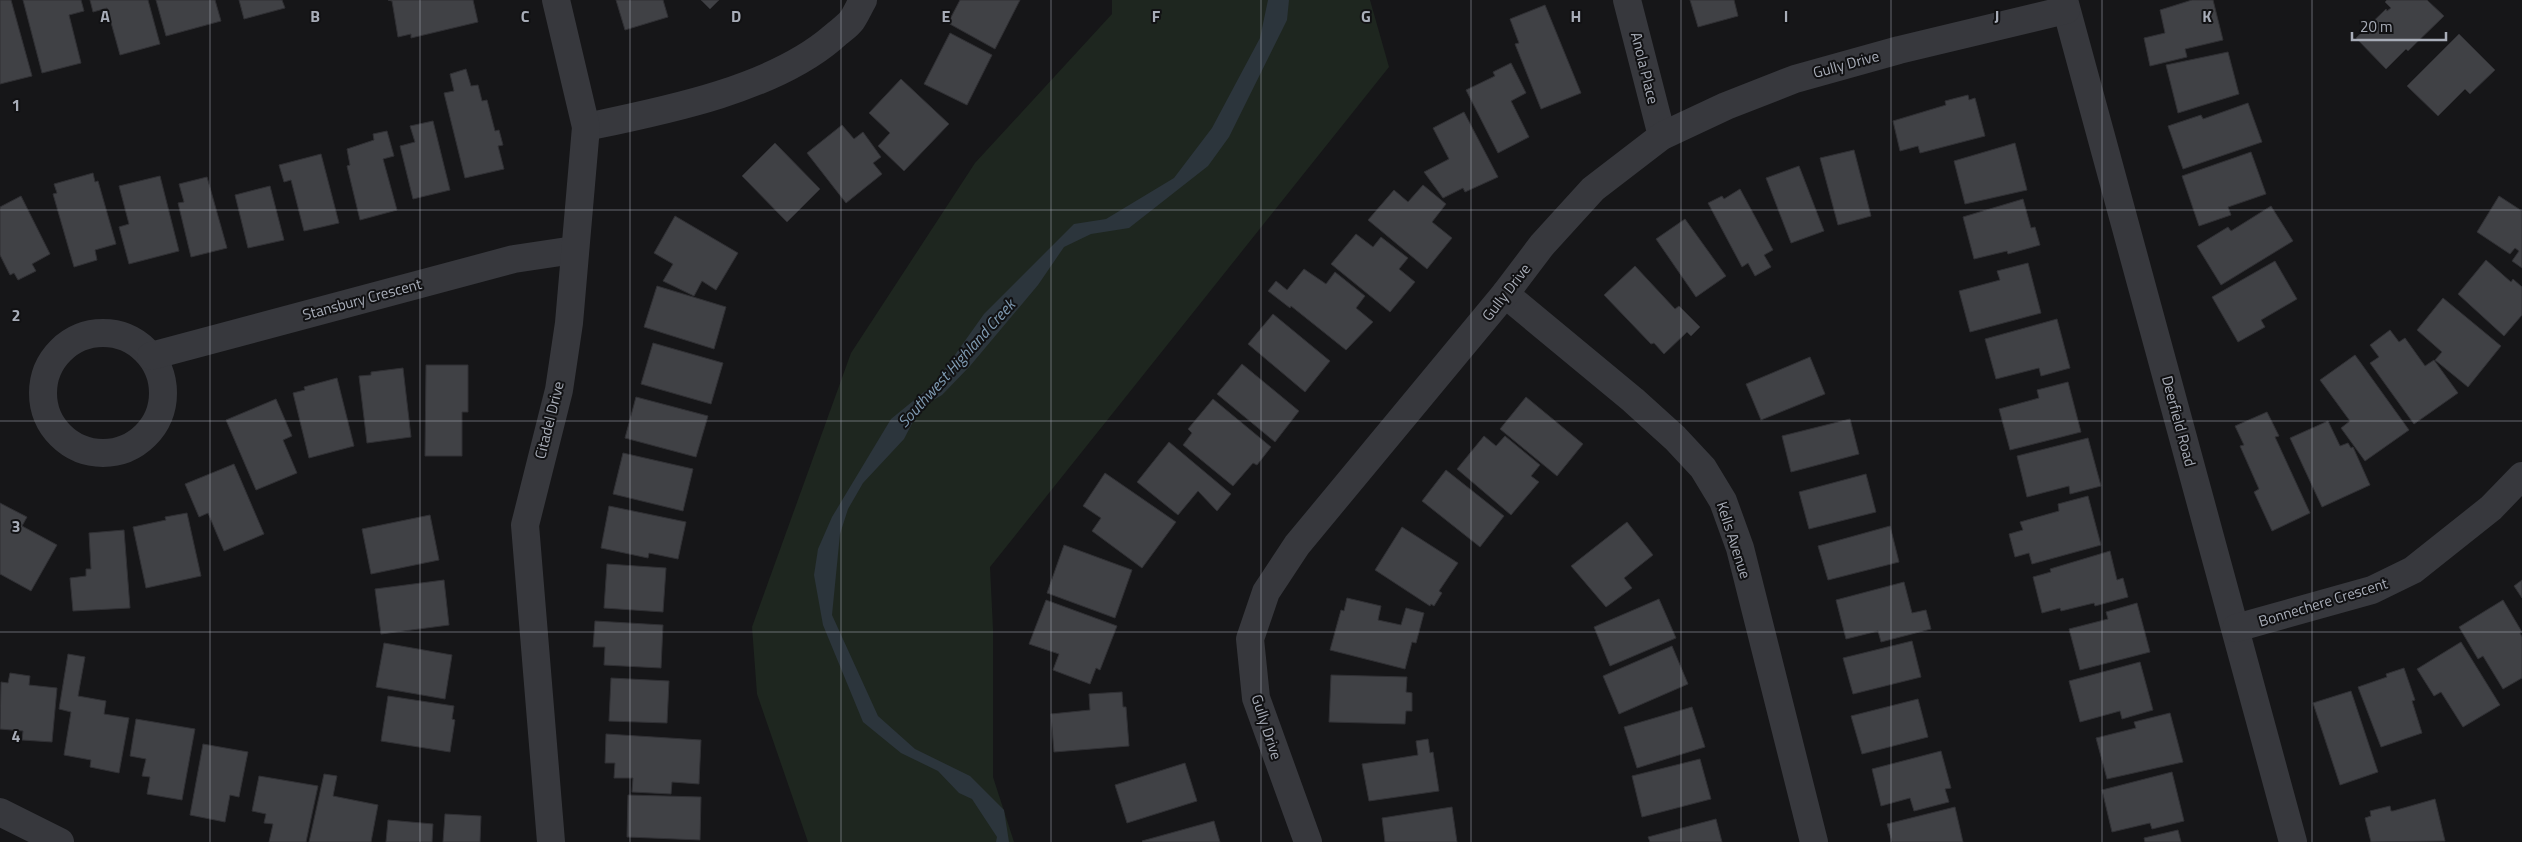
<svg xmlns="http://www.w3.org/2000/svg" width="2522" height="842" font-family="'Titillium Web',sans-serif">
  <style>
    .green { fill: #1e261f }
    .water { fill: #2c353c }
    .building { fill: #404145; stroke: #303034 }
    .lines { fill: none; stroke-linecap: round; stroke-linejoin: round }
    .minor { stroke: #37383d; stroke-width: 28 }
    .grid { fill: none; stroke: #a8adb8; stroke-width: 1; stroke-opacity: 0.55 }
    .labels { text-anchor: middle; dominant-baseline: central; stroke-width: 4; stroke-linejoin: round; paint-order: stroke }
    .street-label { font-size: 15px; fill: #a8adb8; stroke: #111113 }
    .water-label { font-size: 16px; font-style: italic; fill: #7f9bb3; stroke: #111113 }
    .grid-label { font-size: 16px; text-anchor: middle; font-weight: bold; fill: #a8adb8; stroke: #111113; stroke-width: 4; stroke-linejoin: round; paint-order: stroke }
  </style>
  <rect width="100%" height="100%" fill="#161618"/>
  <polygon class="green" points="1112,0 1370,0 1389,67 990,567 993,629 993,777 1014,842 808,842 757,694 752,627 851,353 975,163 1112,14"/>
  <polygon class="water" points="1268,0 1289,0 1287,20 1229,137 1208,166 1129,228 1091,234 1064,247 1038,285 970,366 942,395 920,408 904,439 863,483 848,509 840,534 832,615 878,716 915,749 970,776 1004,810 1009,842 996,842 997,837 972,799 959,793 938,771 901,753 863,722 823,625 814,575 818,549 832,517 891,419 935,383 984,314 1074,224 1106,219 1174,178 1212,128 1260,38"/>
  <g class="building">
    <polygon points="0,0 11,0 32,76 0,84"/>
    <polygon points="23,0 81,0 84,11 69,15 81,63 42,73"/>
    <polygon points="90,0 148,0 160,44 120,55 107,8 93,12"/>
    <polygon points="156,0 215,0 221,21 166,36"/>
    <polygon points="239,0 282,0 285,8 244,19"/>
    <polygon points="388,0 473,0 478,22 411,38 411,34 398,37 392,1"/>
    <polygon points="616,0 663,0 668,17 625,30"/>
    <polygon points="701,0 719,0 710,9"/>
    <polygon points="960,0 1020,0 995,49 948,23"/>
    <polygon points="1690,0 1734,0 1738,16 1698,27"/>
    <polygon points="2192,0 2213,0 2223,40 2185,49 2187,57 2150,66 2144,38 2165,33 2160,10"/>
    <polygon points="2387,0 2427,0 2444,16 2408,51 2406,49 2386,69 2356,38 2386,9 2387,11 2391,8 2385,2"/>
    <polygon points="1545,5 1581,93 1541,109 1515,44 1519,43 1510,19"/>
    <polygon points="950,33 992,55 967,105 924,84"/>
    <polygon points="2459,34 2495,70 2470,94 2465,89 2438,116 2407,86"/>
    <polygon points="2228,52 2239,94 2178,113 2166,65"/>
    <polygon points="1511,63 1526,93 1511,101 1529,137 1498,153 1466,90 1495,76 1493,72"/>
    <polygon points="466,69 471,86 478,85 482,101 487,100 495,131 499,130 503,145 498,146 504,169 465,178 444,93 454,91 450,74"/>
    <polygon points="901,79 949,124 904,171 878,146 890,133 869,113"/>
    <polygon points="1968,95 1969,100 1975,98 1985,136 1920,153 1918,146 1900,151 1893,121 1946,105 1945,101"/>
    <polygon points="2248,103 2262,142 2183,169 2168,126 2201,115 2203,119"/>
    <polygon points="1464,112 1498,177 1465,192 1463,188 1443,198 1424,172 1449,159 1433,128"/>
    <polygon points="433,121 450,190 413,199 400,146 415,142 410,126"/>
    <polygon points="842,125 854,139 863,132 881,157 873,163 882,174 846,203 807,153"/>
    <polygon points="387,131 394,156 383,159 397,210 360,220 347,166 350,165 347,149 374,140 373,134"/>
    <polygon points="775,143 820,189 787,222 742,176"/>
    <polygon points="2015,143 2027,190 1965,204 1954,161"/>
    <polygon points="1854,150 1871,216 1838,225 1820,158"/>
    <polygon points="2251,152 2266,194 2228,207 2231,215 2199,226 2182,176"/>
    <polygon points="321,154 339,223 304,231 291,180 284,182 279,165"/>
    <polygon points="1799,166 1824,231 1791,243 1766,178"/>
    <polygon points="93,173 95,182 98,181 116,244 95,250 97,260 74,267 53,194 57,193 54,184"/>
    <polygon points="160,176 179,251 129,264 119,227 129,224 119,186"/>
    <polygon points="207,177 227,248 191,257 178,203 184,202 179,184"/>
    <polygon points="1423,185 1446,204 1432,222 1452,238 1427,269 1368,220 1394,190 1408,202"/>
    <polygon points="270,186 284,240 248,248 235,195"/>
    <polygon points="1740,189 1773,250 1764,255 1771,267 1755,276 1748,263 1742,267 1708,203 1722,196 1724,199"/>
    <polygon points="21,196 50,254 32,264 36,271 18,280 14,273 10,275 0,255 0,207"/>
    <polygon points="2499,196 2522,211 2522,268 2512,261 2519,251 2515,248 2510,254 2477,232"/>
    <polygon points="2023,199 2031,228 2035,227 2040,245 2008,254 2007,251 1974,259 1963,217"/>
    <polygon points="2271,206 2293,241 2221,285 2197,246 2228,227 2231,231"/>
    <polygon points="675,216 738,253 716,290 702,281 694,296 663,281 673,264 654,253"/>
    <polygon points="1685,219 1726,276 1696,297 1656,239"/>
    <polygon points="1356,234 1373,247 1381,237 1408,258 1399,269 1415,282 1390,312 1331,264"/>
    <polygon points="2486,260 2511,282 2513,279 2522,287 2522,315 2504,336 2458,294"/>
    <polygon points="2275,261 2297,299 2261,320 2265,327 2238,342 2212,297"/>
    <polygon points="2028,263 2041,313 1970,332 1959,291 2000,280 1997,271"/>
    <polygon points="1635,266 1675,309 1679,306 1700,327 1691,336 1687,332 1664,354 1654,343 1651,344 1604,295"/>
    <polygon points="1304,269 1326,284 1335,272 1365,296 1356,308 1373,322 1346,350 1291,306 1290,308 1268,291 1276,281 1287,290"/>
    <polygon points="657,286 726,307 714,349 644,327"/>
    <polygon points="2443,298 2501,346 2468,387 2435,360 2442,352 2417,330"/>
    <polygon points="1273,314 1330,361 1305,392 1248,344"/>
    <polygon points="2057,319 2070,368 2041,376 2039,368 1996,379 1985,339"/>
    <polygon points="2390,330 2399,342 2405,338 2425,366 2434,360 2458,393 2414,424 2370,363 2379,357 2370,345"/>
    <polygon points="653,343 723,363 711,404 641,384"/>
    <polygon points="2355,355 2409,430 2365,461 2341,428 2350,421 2320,380"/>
    <polygon points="1810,357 1825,394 1761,420 1746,384"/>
    <polygon points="1242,364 1299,411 1275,442 1217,394"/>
    <polygon points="426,365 468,365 468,412 462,412 462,456 425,456"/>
    <polygon points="403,368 411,437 367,443 359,376 371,375 371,372"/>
    <polygon points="337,378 354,446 309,458 293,393 305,390 304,387"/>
    <polygon points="2068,382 2081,432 2010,450 1999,409 2039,398 2037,390"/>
    <polygon points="636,397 708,416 696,457 625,438"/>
    <polygon points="1526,397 1583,444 1557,476 1500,429"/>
    <polygon points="276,399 292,436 283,440 297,473 256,490 226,420"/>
    <polygon points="1213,399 1271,447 1257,465 1253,463 1233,486 1183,445 1192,433 1188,429"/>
    <polygon points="2267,412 2279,436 2275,437 2310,513 2272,531 2254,492 2259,489 2240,446 2244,445 2235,426"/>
    <polygon points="1850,419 1859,454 1791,472 1782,436"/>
    <polygon points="2328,421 2340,446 2348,443 2351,448 2353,447 2370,485 2322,507 2290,438"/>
    <polygon points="1484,436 1496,446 1505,436 1540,465 1531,476 1539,482 1511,515 1457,469"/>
    <polygon points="2088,438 2101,486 2070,494 2069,486 2027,497 2017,456"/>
    <polygon points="1169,442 1231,494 1217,511 1198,491 1178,515 1137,482"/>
    <polygon points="623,453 693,469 683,511 613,494"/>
    <polygon points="234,464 264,534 224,551 208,513 199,517 185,484"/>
    <polygon points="1446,470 1504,516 1480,547 1422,501"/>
    <polygon points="1105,473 1176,522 1142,568 1092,531 1101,518 1083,506"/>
    <polygon points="1866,474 1876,512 1809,529 1799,492"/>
    <polygon points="2088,496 2101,545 2032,564 2029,553 2015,557 2009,534 2023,530 2020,522 2059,511 2058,504"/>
    <polygon points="0,503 27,517 22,526 57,545 31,591 0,574"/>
    <polygon points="609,506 686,522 678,559 649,553 648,558 601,548"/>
    <polygon points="187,513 201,576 146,588 133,527 166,520 165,517"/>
    <polygon points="430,515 439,560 371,574 362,529"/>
    <polygon points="1627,522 1653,555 1624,578 1632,588 1606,607 1571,566"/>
    <polygon points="1890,526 1899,562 1828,580 1818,546"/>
    <polygon points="1402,527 1458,563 1439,591 1442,593 1434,606 1431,604 1430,606 1375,570"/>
    <polygon points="124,530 130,608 73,611 70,578 86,576 86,569 91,569 89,533"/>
    <polygon points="1064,545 1132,570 1115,618 1047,593"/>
    <polygon points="2110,551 2117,580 2123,578 2128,597 2095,606 2094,603 2061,611 2060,608 2042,613 2033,577 2051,572 2050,569"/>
    <polygon points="607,564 666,568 663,612 604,608"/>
    <polygon points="444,580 449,625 381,634 375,589"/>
    <polygon points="2522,580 2522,598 2514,586"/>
    <polygon points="1904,582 1912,613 1926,610 1931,629 1881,642 1878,631 1846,639 1836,600"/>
    <polygon points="1347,598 1381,606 1378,620 1401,625 1406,608 1424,613 1416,643 1412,642 1405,669 1330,650 1341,610 1344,611"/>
    <polygon points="1659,599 1676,638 1610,666 1594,627"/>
    <polygon points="1046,600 1117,626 1100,670 1096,668 1090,684 1053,670 1059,654 1029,644"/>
    <polygon points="2503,600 2522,632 2520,633 2522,637 2522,678 2503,689 2483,656 2478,659 2459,627"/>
    <polygon points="2137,603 2150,652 2080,670 2069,629 2108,619 2106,612"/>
    <polygon points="595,621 663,625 661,668 604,665 605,647 593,647"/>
    <polygon points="1912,641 1921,677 1853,694 1843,658"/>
    <polygon points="2461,642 2500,705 2463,727 2441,692 2434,696 2417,669"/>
    <polygon points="384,643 452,655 445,699 376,687"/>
    <polygon points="1672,646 1688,684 1619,714 1603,676"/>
    <polygon points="68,654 85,657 78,696 106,701 104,714 129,718 119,773 90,767 91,760 64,755 71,712 59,709"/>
    <polygon points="2140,662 2153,710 2122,719 2120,711 2080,722 2069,681"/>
    <polygon points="2404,668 2415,700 2412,701 2422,733 2381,747 2358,687 2387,677 2386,674"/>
    <polygon points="10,673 30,676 29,685 57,688 52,742 22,740 23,731 0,729 1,682 8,683"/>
    <polygon points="1331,675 1407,677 1406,692 1412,693 1412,711 1406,711 1405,724 1329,722"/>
    <polygon points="611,678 669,681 667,723 609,721"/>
    <polygon points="2351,691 2378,772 2340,785 2313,703"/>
    <polygon points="1122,692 1123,707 1126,707 1129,746 1054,752 1051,714 1090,710 1089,694"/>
    <polygon points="388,696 454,706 452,719 455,720 450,752 381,741"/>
    <polygon points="1918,699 1928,737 1862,754 1851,716"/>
    <polygon points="1692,707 1705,747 1637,768 1624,727"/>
    <polygon points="2170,713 2183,762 2107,779 2096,738 2136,728 2134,722"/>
    <polygon points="136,719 195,729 182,800 147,794 150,777 142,776 146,759 130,756"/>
    <polygon points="606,734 701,740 699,784 672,782 671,794 632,792 633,778 614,778 615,763 605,763"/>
    <polygon points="1428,739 1430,753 1433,752 1439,791 1369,801 1362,764 1418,755 1416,741"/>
    <polygon points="203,744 248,752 239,797 230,795 225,822 190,815"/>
    <polygon points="1941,751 1951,788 1945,789 1949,802 1914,811 1910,798 1881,806 1872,769"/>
    <polygon points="1700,759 1711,799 1642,817 1632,776"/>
    <polygon points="1185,763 1197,801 1127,823 1115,785"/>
    <polygon points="2172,772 2184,821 2152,829 2150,823 2112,832 2102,790"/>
    <polygon points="324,774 337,776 333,796 378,805 371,842 309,842"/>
    <polygon points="259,776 318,786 306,842 269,842 273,824 264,823 266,814 252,811"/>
    <polygon points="628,795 701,797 700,840 627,837"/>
    <polygon points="2435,799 2445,841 2371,842 2365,818 2371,816 2370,811 2390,806 2391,811 2393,811"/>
    <polygon points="1452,807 1457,842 1385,842 1382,818"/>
    <polygon points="1955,807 1963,842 1892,842 1887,824"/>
    <polygon points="445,814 481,816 480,842 443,842"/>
    <polygon points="1716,819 1722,842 1650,842 1648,837"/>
    <polygon points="388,820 433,824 432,842 386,842"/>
    <polygon points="1214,821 1220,842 1143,842 1142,841"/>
    <polygon points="2178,830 2181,842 2145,842 2144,838"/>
  </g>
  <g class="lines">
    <g class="minor">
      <polyline points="1627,0 1662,136"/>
      <polyline points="2064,0 2293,842"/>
      <path d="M586 127C663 111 771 90 832 38 838 32 847 27 852 20 856 14 859 7 863 0"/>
      <polyline points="1505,294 1633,400 1675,438 1703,468 1723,501 1740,548 1814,842"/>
      <circle cx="103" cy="393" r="60"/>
      <polyline points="151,356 514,259 574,250"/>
      <polyline points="2236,628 2372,590 2413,570 2491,508 2522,476"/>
      <polyline points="0,812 60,842"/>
      <polyline points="551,842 525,525 559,390 569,323 586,127 556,0"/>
      <polyline points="1308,842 1256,698 1250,639 1266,592 1297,545 1505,294 1542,245 1593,189 1662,136 1726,106 1795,79 1899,50 2066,10"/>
    </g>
  </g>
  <path class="grid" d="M210 0V842M420 0V842M630 0V842M841 0V842M1051 0V842M1261 0V842M1471 0V842M1681 0V842M1891 0V842M2102 0V842M2312 0V842M0 210H2522M0 421H2522M0 632H2522"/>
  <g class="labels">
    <g class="street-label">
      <text transform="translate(1846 64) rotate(-15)">Gully Drive</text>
      <text transform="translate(1645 68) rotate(76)">Anola Place</text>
      <text transform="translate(1506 292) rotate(-52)">Gully Drive</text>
      <text transform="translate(362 299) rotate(-15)">Stansbury Crescent</text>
      <text transform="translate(549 420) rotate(-76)">Citadel Drive</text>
      <text transform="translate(2179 421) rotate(75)">Deerfield Road</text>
      <text transform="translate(1734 540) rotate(72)">Kells Avenue</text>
      <text transform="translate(2323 602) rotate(-17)">Bonnechere Crescent</text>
      <text transform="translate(1267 727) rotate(72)">Gully Drive</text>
    </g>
    <g class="water-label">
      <text transform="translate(956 363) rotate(-48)">Southwest Highland Creek</text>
    </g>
  </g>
  <g class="grid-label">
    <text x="105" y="22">A</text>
    <text x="315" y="22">B</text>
    <text x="525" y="22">C</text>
    <text x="736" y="22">D</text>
    <text x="946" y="22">E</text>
    <text x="1156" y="22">F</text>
    <text x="1366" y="22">G</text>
    <text x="1576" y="22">H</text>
    <text x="1786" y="22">I</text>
    <text x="1997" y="22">J</text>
    <text x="2207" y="22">K</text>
    <text x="16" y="111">1</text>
    <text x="16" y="321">2</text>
    <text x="16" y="532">3</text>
    <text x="16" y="742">4</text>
  </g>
  <path d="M2352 32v8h94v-8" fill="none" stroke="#a8adb8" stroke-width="2.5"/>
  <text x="2360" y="32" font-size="15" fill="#a8adb8" stroke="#111113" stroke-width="4" paint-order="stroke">20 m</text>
</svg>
